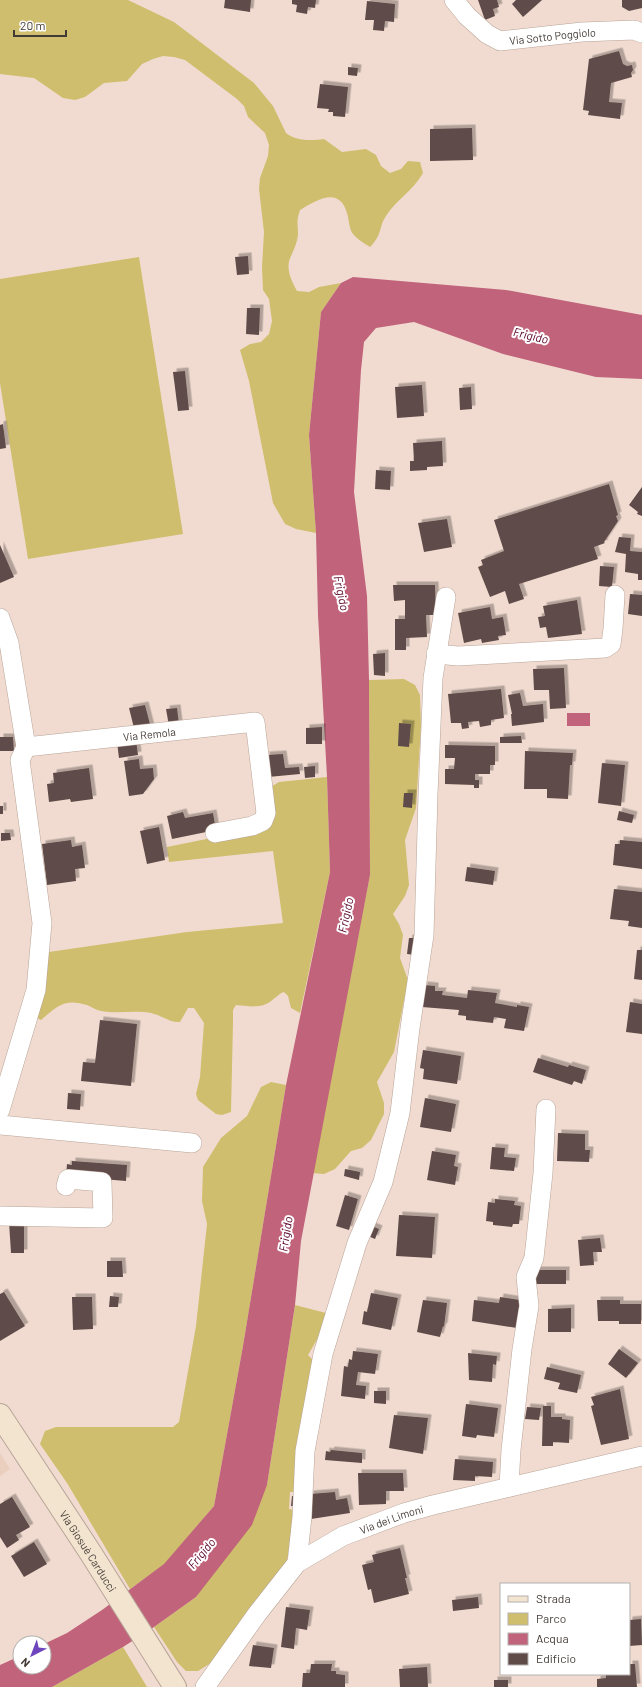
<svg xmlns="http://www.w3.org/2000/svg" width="642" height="1687" font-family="Barlow,sans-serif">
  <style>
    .built { fill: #eacebe }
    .green { fill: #cfbe6d }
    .water { fill: #c0637b }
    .building { fill: #5f4b48; filter: url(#shadow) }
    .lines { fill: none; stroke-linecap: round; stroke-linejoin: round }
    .minor-casing { stroke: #b8a498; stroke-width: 20 }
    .secondary-casing { stroke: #b8a498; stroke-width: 24 }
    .minor { stroke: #fff; stroke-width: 19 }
    .secondary { stroke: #f3e4cf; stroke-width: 22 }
    .labels { text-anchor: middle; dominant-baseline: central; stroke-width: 4; stroke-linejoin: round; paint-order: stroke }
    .street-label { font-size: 11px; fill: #433b36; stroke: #fff }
    .water-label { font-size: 12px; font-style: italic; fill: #590026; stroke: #fff }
  </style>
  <defs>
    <filter id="shadow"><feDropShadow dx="3.5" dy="-3.5" stdDeviation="0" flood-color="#0004"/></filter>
  </defs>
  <rect width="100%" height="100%" fill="#f1dbd0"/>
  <polygon class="built" points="0,1453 10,1469 0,1476"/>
  <g class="green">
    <path d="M0 0H128L174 22 254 83 273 106 286 133C295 141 312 141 324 139L342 152 366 149 376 155 381 166 390 173 401 169 408 161 420 162 423 173C413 191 396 200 386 216 378 228 383 234 370 247 364 243 358 240 353 234 349 229 349 219 347 213 339 185 315 201 300 210 296 222 298 224 298 235 297 243 294 249 291 256 285 268 291 280 297 291L309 292 319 287 341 283 321 312 309 435 316 533 296 529 285 524 273 503 249 381 240 350 250 344 261 342 269 334 272 321 269 299 263 290 262 267 264 232 259 189 260 178 268 156 269 145 265 133 248 117 244 106 237 99 185 60 174 57 163 56 153 59 142 64 127 81 104 83 85 97 75 100 63 98 34 78 0 74Z"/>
    <polygon points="139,257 183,534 28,559 0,383 0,279"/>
    <polygon points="404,679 415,685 420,695 421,726 416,808 405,840 409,885 405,896 393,914 399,924 403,935 400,958 408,980 394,1052 377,1082 384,1103 384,1114 371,1140 362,1148 351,1151 335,1169 324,1174 312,1173 370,875 369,680"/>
    <path d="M327 777 330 872 300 1013 291 1008 288 996 284 992C278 994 276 998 271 1001 261 1009 248 1006 236 1005L233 1010V1022L231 1112 222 1115 216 1114 198 1100 196 1094 200 1077 204 1023 194 1008H188L180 1022C170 1023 161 1015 151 1013 134 1010 117 1014 101 1011 96 1010 92 1007 87 1005 65 998 57 1006 41 1020L33 1016 42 953 187 932 283 923 273 851 169 862 167 847 266 827 269 788 279 782Z"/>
    <polygon points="271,1082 286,1085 243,1346 214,1506 165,1564 130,1589 67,1483 40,1444 45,1431 56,1427 173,1427 179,1422 196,1326 207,1224 202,1201 203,1167 221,1138 247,1116 261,1087"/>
    <polygon points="295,1305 326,1313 326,1324 308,1355 315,1362 295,1492 290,1492 289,1509 294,1510 287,1563 214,1661 198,1671 186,1671 177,1662 154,1627 196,1597 267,1485"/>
    <polygon points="123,1647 147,1687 52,1687"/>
  </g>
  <g class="water">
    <polygon points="353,277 506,290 642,315 642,379 596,377 503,354 414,322 376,328 364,342 361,370 354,492 367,596 369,680 370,875 301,1241 295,1305 267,1485 252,1525 196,1597 154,1627 123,1647 52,1687 0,1687 0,1665 20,1656 20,1667 44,1667 44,1644 67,1633 102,1610 164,1564 214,1506 243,1346 286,1085 330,872 327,777 318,615 316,533 309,435 321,312 341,283"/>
    <rect x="567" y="713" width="23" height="13"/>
  </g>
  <g class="building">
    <polygon points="225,0 251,0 250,12 224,8"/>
    <polygon points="292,0 316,0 315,8 308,7 307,14 296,12 297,5 292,4"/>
    <polygon points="478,0 497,0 499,7 493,9 495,16 485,20"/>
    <polygon points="516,0 542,0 523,17 512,4"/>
    <polygon points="622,0 642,0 642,8 629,11 622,7"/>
    <polygon points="367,1 395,4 394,22 385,21 384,31 373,30 374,20 365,20"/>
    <polygon points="619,51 623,64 627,66 632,65 633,70 631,73 632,77 611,83 609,102 622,103 620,119 588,115 589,111 583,110 589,59"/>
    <polygon points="348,67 358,68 357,76 348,75"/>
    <polygon points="320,84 348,87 345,117 333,116 333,112 328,112 329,109 317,108"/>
    <polygon points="472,128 473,160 430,161 430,129"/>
    <polygon points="248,256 249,274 237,275 235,257"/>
    <polygon points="247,308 260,308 259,335 246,334"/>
    <polygon points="185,371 189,410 178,411 173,372"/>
    <polygon points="422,385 424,416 397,418 395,387"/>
    <polygon points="471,387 472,409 460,410 459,388"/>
    <polygon points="3,424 6,448 0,449 0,425"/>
    <polygon points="442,441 443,466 427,467 427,470 410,471 410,461 414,461 413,443"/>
    <polygon points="376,470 391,471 390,490 375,489"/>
    <polygon points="609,484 618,515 616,516 618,521 604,542 605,543 594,547 598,559 519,584 524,599 509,604 505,591 490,597 478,567 483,565 481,560 504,551 494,520"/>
    <polygon points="642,487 642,516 637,514 638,512 629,505"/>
    <polygon points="447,519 452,547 424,552 418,523"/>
    <polygon points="619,537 631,538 630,551 642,552 642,580 638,580 638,574 625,572 626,554 615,552"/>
    <polygon points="0,545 14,577 0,583"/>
    <polygon points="600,566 614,567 612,587 599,586"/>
    <polygon points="393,585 435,585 436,615 426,615 427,637 406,638 406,650 395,650 395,619 405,619 405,600 394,601"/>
    <polygon points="630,594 642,595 642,616 628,614"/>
    <polygon points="577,600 582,634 548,638 546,627 540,628 538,617 545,616 543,606"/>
    <polygon points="490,607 492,619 503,617 506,635 498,636 499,640 482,643 481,639 464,643 458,613"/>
    <polygon points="385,653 385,676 374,675 373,654"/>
    <polygon points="564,668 566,708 550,709 549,690 534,690 533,669"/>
    <polygon points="501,689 504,718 491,720 491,725 480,727 479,721 468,722 469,728 462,729 461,723 451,723 448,694"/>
    <polygon points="520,693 523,706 543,704 544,722 512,726 511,714 512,714 508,695"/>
    <polygon points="145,705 151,728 135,732 129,708"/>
    <polygon points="177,708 179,724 169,726 166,709"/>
    <polygon points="399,723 411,724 409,747 398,746"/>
    <polygon points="322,727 322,744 306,744 306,728"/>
    <polygon points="521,736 522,743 500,743 500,737"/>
    <polygon points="0,737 13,737 14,751 0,751"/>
    <polygon points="136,740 138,755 119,758 117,742"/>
    <polygon points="445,745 495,746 495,765 490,765 490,774 475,774 475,780 479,780 479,788 474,788 474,785 445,784 445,769 454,769 455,758 445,758"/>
    <polygon points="525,751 573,753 572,765 570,765 568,799 547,798 547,789 524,789"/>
    <polygon points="283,754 285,768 299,767 300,774 268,777 266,755"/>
    <polygon points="139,759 140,769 153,768 154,779 143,794 129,796 124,761"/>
    <polygon points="602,763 625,765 621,806 598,803"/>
    <polygon points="315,766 315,777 305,778 304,767"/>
    <polygon points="89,768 93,799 71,802 70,799 49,802 47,784 54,783 53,773"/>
    <polygon points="404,793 413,793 412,808 403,807"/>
    <rect x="0" y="806" width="3" height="8"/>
    <polygon points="619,811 634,815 632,823 617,820"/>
    <polygon points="183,812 185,818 213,813 216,830 172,839 167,816"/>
    <polygon points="159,827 165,860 147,864 140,831"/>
    <polygon points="1,833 10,833 11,840 1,841"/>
    <polygon points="71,840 72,847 82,845 85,868 75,869 76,881 47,885 42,844"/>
    <polygon points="620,840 642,842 642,869 613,865 615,844 620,844"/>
    <polygon points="467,867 495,871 493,885 465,881"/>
    <polygon points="614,889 642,892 642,928 628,926 629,921 610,919"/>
    <polygon points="409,938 417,938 415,955 407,954"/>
    <polygon points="637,950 642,950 642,980 634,979"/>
    <polygon points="424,985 435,986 435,991 443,991 442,995 467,998 468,990 497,993 495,1003 517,1007 517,1005 529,1007 524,1031 504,1028 506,1019 494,1017 493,1023 466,1020 466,1016 458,1015 459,1010 422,1007"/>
    <polygon points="630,1002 642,1004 642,1034 626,1032"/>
    <polygon points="100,1020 137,1024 131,1086 81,1081 83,1062 95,1063"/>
    <polygon points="423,1050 461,1056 457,1084 423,1079 424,1069 420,1068"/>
    <polygon points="538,1058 568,1067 569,1065 586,1070 582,1084 574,1081 572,1085 533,1072"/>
    <polygon points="68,1093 81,1094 80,1110 67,1109"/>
    <polygon points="425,1098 456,1104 451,1132 420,1127"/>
    <polygon points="558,1133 585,1134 585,1150 590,1150 589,1162 557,1161"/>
    <polygon points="492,1147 505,1148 504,1157 516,1158 514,1171 490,1169"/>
    <polygon points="432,1151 456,1155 454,1166 458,1167 455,1185 427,1180"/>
    <polygon points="72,1161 127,1165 126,1181 66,1176 67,1164 72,1165"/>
    <polygon points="345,1169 360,1172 359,1180 344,1176"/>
    <polygon points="345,1195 358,1199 349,1230 336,1226"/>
    <polygon points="495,1199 515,1201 514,1205 521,1206 519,1224 513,1224 512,1227 493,1225 493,1222 486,1221 488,1202 495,1203"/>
    <polygon points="399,1215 435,1217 432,1258 396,1256"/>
    <polygon points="9,1222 24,1222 24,1253 11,1253"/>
    <polygon points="372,1226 379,1229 375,1239 368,1236"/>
    <polygon points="600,1238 602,1252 593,1252 594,1265 580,1266 578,1240"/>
    <polygon points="107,1261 122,1261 123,1277 107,1277"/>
    <rect x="534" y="1270" width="32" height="14"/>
    <polygon points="4,1292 25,1326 0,1341 0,1294"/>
    <polygon points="371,1293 398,1298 391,1330 362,1324 364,1311 367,1312"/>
    <polygon points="110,1296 119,1297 118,1307 109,1307"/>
    <polygon points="72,1297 92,1297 93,1329 73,1330"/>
    <polygon points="500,1297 520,1300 517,1328 472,1321 474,1300 499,1303"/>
    <polygon points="423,1300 447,1303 444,1327 443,1326 440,1337 417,1332"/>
    <polygon points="597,1300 620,1300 620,1304 641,1304 641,1324 619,1324 619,1321 598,1321"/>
    <polygon points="571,1308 571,1332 548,1332 548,1309"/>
    <polygon points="619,1349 638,1363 626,1378 608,1364"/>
    <polygon points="353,1351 378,1354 375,1374 358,1372 356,1385 366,1386 365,1399 341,1396 344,1366 348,1367 349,1359 352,1360"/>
    <polygon points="468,1353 497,1356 496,1365 493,1364 492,1382 469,1380"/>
    <polygon points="547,1367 581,1375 577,1393 558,1389 560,1383 544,1379"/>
    <polygon points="620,1389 629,1439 601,1445 591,1406 594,1405 591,1397"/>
    <polygon points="374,1391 386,1391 386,1404 374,1403"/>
    <polygon points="466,1404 498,1408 494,1437 477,1435 476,1438 462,1436"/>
    <polygon points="543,1406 551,1406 551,1417 562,1417 562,1419 570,1420 569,1443 553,1442 553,1446 542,1446"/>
    <polygon points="527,1407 541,1408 539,1420 525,1419"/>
    <polygon points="394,1415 428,1418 423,1454 389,1448"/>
    <polygon points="331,1450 362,1453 362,1463 325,1460 326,1451 330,1452"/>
    <polygon points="455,1459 493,1462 492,1477 475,1476 475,1481 453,1480"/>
    <polygon points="358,1473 403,1473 404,1491 386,1491 386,1504 359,1505"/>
    <polygon points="335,1492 336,1500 347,1498 350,1513 311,1519 310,1494"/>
    <polygon points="292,1496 297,1497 296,1506 291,1506"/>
    <polygon points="12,1497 30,1527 16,1535 19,1540 7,1548 0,1537 0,1504"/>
    <polygon points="34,1542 47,1564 24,1577 11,1556"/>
    <polygon points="400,1548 407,1578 405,1578 409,1594 374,1603 371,1589 368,1590 362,1565 374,1562 372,1555"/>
    <polygon points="478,1597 479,1608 453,1611 452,1600"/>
    <polygon points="286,1607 310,1610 307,1630 296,1628 294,1649 281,1647"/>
    <polygon points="641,1619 642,1645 629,1646 629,1620"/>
    <polygon points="253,1645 274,1648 271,1668 249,1666"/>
    <polygon points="311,1664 332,1664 331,1671 336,1671 336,1674 345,1675 345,1687 302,1687 303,1673 310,1673"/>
    <polygon points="629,1664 635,1664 637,1687 597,1687 597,1679 606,1678 606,1674 629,1674"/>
    <polygon points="427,1667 428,1687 400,1687 399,1669"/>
    <rect x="494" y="1680" width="14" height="7"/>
  </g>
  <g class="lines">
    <defs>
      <g id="minor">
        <path id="s1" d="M454 0 467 16 487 34 500 41 582 32 634 30 642 33"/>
        <path id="s2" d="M0 618 9 643 26 747 255 722 266 813 263 821 252 826 215 833"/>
        <polyline points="436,654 458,656 605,648 611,644 613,629 615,595"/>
        <polyline points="0,1110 36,990 42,923 20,760 26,747"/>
        <polyline points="0,1125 192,1143"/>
        <polyline points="0,1216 103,1218 102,1182 68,1179 66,1186"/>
        <polyline points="509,1487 511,1450 522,1349 529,1306 526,1277 534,1258 543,1173 546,1109"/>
        <polyline points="297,1563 302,1517 305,1451 323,1354 357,1243 383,1182 400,1113 410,1028 424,935 428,795 433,678 446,597"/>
        <path id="s3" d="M205 1687 257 1614 297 1563 343 1536 404 1513 433 1505 642 1456"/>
      </g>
      <g id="secondary">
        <path id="s4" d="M0 1415 90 1552 175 1687"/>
      </g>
    </defs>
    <use href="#minor" class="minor-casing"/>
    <use href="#secondary" class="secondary-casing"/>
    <use href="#minor" class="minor"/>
    <use href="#secondary" class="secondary"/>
  </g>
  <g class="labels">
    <g class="street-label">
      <text stroke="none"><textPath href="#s1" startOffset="115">Via Sotto Poggiolo</textPath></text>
      <text stroke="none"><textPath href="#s2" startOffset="256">Via Remola</textPath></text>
      <text stroke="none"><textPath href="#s3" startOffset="259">Via dei Limoni</textPath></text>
      <text stroke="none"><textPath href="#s4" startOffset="162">Via Giosuè Carducci</textPath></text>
    </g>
    <g class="water-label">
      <text transform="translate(531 335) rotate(13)">Frigido</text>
      <text transform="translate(342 593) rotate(78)">Frigido</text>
      <text transform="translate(345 915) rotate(-78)">Frigido</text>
      <text transform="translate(285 1234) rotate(-81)">Frigido</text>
      <text transform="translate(201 1553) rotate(-50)">Frigido</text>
    </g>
  </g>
  <rect x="500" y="1583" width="130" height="92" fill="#ffffff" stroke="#b4b1af"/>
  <rect x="508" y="1596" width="20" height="6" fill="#f3e4cf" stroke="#b4b1af"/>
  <text x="536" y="1603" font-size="12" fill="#433b36">Strada</text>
  <rect x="508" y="1613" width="20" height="12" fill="#cfbe6d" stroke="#b4b1af"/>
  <text x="536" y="1623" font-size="12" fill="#433b36">Parco</text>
  <rect x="508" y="1633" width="20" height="12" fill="#c0637b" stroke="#b4b1af"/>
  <text x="536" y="1643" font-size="12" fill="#433b36">Acqua</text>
  <rect x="508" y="1653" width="20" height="12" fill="#5f4b48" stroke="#b4b1af"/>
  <text x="536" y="1663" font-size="12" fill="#433b36">Edificio</text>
  <g transform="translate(32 1655) rotate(222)"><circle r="19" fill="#ffffff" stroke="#b4b1af"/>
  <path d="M0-3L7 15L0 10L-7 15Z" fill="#6e45bd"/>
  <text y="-6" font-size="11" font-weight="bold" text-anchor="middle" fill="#433b36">N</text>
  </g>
  <path d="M14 30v6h52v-6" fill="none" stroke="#433b36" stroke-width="2"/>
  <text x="20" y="30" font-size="12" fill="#433b36" stroke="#ffffff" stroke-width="3" paint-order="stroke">20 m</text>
</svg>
